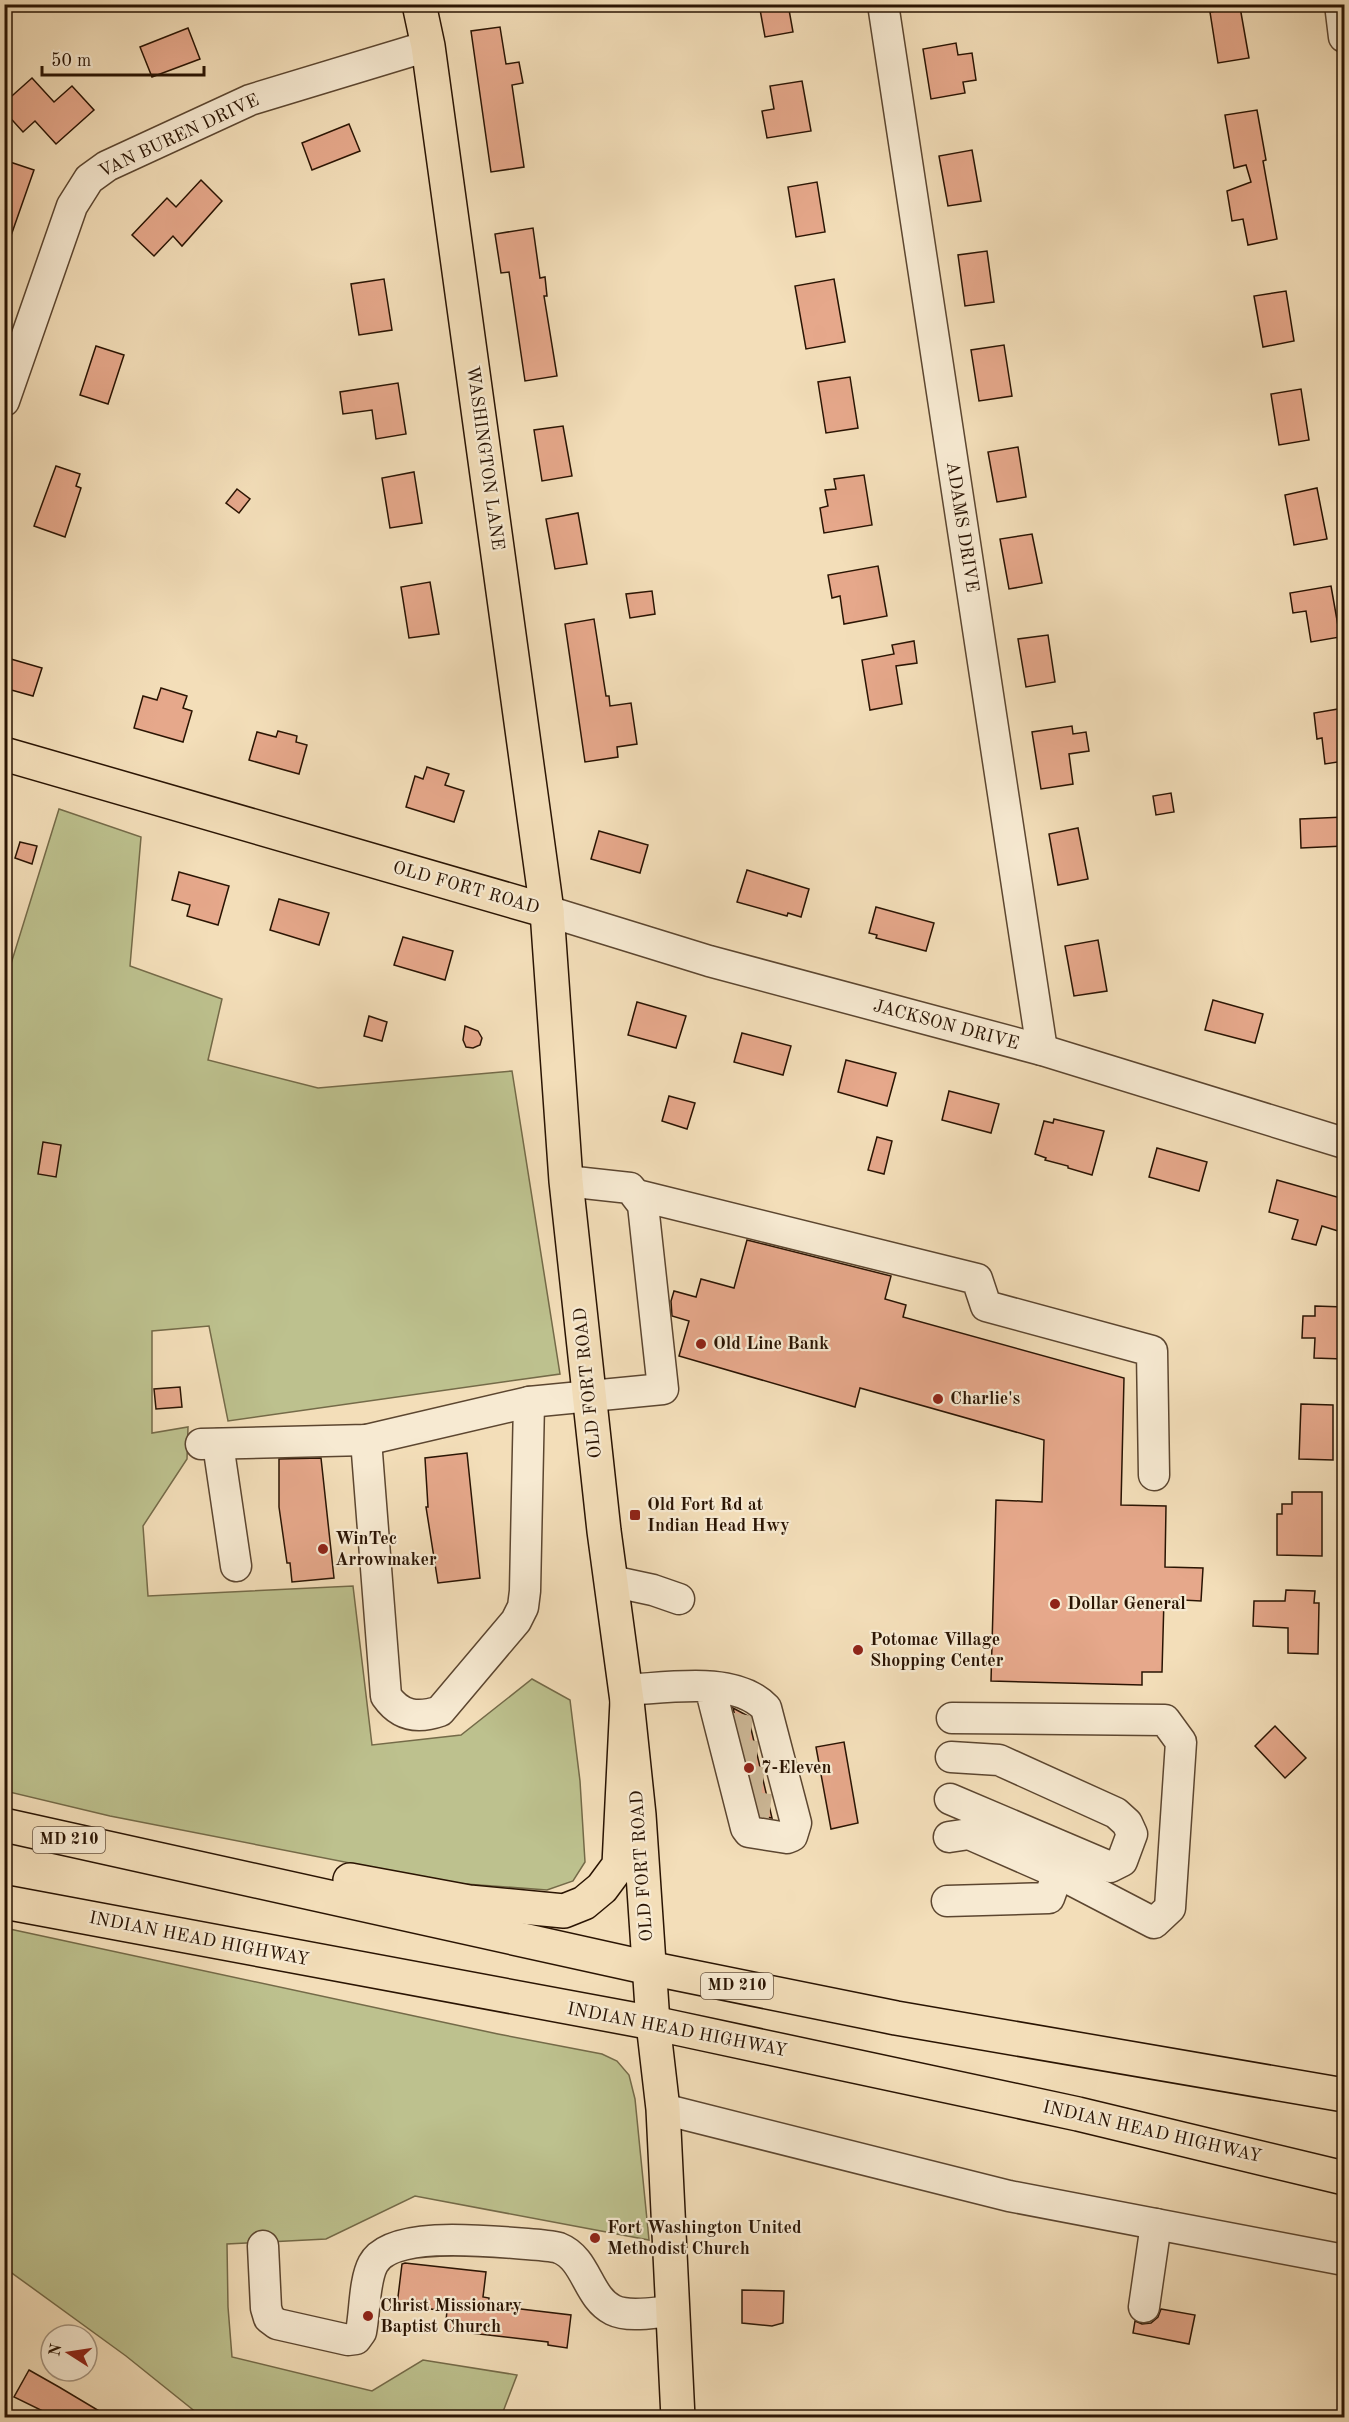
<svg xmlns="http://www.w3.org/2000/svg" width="1349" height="2422" font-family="'Old Standard TT',serif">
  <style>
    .green { fill: #bdc18e; stroke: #746a48; stroke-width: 1.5 }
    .building { fill: #e6a88b; stroke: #2a1403; stroke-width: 1.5 }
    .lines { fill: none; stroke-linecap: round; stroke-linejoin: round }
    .minor-tunnel { stroke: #cbb695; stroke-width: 30; stroke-dasharray: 30 15; stroke-linecap: butt }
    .minor-casing { stroke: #5c4630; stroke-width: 33 }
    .major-casing { stroke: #2a1403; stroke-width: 36 }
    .highway-casing { stroke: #2a1403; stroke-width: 36 }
    .minor { stroke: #f7ead2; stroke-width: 30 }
    .major { stroke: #f3deb9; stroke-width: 33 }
    .highway { stroke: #f3deb9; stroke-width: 33 }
    .poi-dot { fill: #8f2418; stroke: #f7ead2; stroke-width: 2 }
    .labels { text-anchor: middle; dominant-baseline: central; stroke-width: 4.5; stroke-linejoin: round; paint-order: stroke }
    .shield { fill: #f7ead2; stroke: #685441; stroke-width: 1.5 }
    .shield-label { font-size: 16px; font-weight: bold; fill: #2a1403 }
    .street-label { font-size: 18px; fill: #2a1403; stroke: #f7ead2 }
    .poi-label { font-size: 18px; font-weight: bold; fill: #2a1403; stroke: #f7ead2; text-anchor: start }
  </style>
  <rect width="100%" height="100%" fill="#f3deb9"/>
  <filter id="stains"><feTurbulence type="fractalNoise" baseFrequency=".00333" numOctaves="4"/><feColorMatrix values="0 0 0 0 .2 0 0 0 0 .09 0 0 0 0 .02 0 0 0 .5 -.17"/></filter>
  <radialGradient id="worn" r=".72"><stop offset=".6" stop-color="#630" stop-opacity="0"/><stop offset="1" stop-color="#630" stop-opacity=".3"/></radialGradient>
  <g class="green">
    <polygon points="59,809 141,837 130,966 222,999 208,1060 318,1088 512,1071 560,1374 228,1421 209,1326 152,1331 152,1433 188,1427 187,1459 143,1526 148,1596 353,1586 372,1745 461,1735 532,1679 570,1700 580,1781 585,1862 573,1881 547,1890 452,1883 110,1816 5,1791 5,983"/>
    <polygon points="5,1928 498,2034 602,2054 617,2061 629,2075 635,2099 649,2240 415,2196 326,2239 227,2244 228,2307 232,2357 372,2391 423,2360 517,2375 501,2417 202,2417 126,2356 5,2268"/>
  </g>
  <g class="building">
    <polygon points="759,4 788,4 793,32 765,37"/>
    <polygon points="1240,7 1249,58 1218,63 1210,12"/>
    <polygon points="500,27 506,64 519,62 523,83 512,85 524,167 491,172 471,31"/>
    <polygon points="188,28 200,59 152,77 140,47"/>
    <polygon points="956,43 958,55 972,53 976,80 963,82 965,93 931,99 923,49"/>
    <polygon points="32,78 54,102 72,86 94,110 56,144 35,121 23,132 4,111 4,103"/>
    <polygon points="802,81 811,131 767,138 762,111 774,109 770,86"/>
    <polygon points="1257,110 1266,160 1263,161 1277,239 1248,245 1243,219 1232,221 1227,191 1251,182 1246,165 1234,168 1225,115"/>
    <polygon points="349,124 360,151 312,170 302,143"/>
    <polygon points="972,150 981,201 948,206 939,156"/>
    <polygon points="4,160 34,170 7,247 4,246"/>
    <polygon points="201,180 222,201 182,246 173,236 154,256 132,235 167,198 176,207"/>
    <polygon points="817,182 825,232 796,237 788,187"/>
    <polygon points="533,228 540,278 545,277 547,296 544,296 557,376 525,381 509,272 501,273 495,234"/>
    <polygon points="987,251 994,302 965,306 958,255"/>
    <polygon points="384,279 392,330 359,335 351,284"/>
    <polygon points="834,279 845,342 806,349 795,286"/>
    <polygon points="1286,291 1294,341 1263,347 1254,296"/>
    <polygon points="1004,345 1012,396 979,401 971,350"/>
    <polygon points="96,346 124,355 108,404 80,395"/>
    <polygon points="850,377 858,428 826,433 818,382"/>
    <polygon points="398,383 406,434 376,439 372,410 343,414 340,392"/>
    <polygon points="1301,389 1309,440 1279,445 1271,394"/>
    <polygon points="563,426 572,476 542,481 534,430"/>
    <polygon points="1018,447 1026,497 997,502 988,452"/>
    <polygon points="56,466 80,474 76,486 81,488 65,537 34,526"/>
    <polygon points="414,472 422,523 390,528 382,478"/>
    <polygon points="864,475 872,525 824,533 820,508 828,506 825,490 836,489 834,479"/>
    <polygon points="1317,488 1327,539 1294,545 1285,495"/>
    <polygon points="237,489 250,499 239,513 226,503"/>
    <polygon points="578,513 587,564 555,569 546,519"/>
    <polygon points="1032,534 1042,583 1009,589 1000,539"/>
    <polygon points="878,566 887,616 844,624 840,596 832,598 828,575"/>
    <polygon points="430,582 439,634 409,638 401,587"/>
    <polygon points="1331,586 1340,637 1311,642 1306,611 1293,613 1290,593"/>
    <polygon points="652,591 655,614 630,618 626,594"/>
    <polygon points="594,619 606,696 609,696 610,706 631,703 637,744 617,747 618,757 585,762 565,624"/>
    <polygon points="1048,635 1055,682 1026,687 1018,639"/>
    <polygon points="914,641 917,663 896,666 902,704 870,710 862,660 894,654 892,645"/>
    <polygon points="4,657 42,668 33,696 4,688"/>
    <polygon points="161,688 187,696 183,708 192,711 183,742 134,728 143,696 157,700"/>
    <polygon points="1344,708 1344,761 1325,764 1322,738 1317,739 1314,713"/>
    <polygon points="1072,726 1073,734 1086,732 1089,751 1069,754 1073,784 1041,789 1032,732"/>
    <polygon points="278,731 297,736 296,742 307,745 299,774 249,760 257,732 276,737"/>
    <polygon points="427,767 449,774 445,785 464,791 454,822 406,807 415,776 423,779"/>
    <polygon points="1171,793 1174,812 1156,815 1153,796"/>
    <polygon points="1344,817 1344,846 1301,848 1300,819"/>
    <polygon points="1078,828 1088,879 1058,885 1049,834"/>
    <polygon points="599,831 648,845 640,873 591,859"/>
    <polygon points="20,842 37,846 32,864 15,858"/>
    <polygon points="747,870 809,889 801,917 788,913 787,916 737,902"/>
    <polygon points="179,872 229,886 218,925 187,916 190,905 172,900"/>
    <polygon points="279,899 329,913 319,945 270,930"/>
    <polygon points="876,907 934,923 926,951 876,938 877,935 869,933"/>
    <polygon points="403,937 453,951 445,980 394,965"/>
    <polygon points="1098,940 1107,991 1074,996 1065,946"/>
    <polygon points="1213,1000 1263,1014 1255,1043 1205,1030"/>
    <polygon points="637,1002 686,1016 676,1048 628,1035"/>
    <polygon points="369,1016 387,1022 382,1041 364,1036"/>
    <polygon points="465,1026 478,1031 482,1038 480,1045 473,1048 466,1047 463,1040"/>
    <polygon points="742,1033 791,1046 783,1075 734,1062"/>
    <polygon points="846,1060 896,1073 887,1106 838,1092"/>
    <polygon points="949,1091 999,1104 991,1133 942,1120"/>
    <polygon points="669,1096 695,1103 687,1129 662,1121"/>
    <polygon points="1054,1119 1104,1131 1092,1175 1068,1168 1068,1166 1045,1160 1046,1158 1035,1154 1044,1121 1053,1123"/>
    <polygon points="877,1137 892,1141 884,1174 868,1170"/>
    <polygon points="43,1142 61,1145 56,1177 38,1174"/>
    <polygon points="1157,1148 1207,1162 1199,1191 1149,1177"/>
    <polygon points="1277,1180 1344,1199 1338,1231 1322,1226 1316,1245 1292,1239 1298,1220 1269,1212"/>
    <polygon points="747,1240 891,1276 885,1299 906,1305 903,1317 1124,1378 1121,1505 1166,1506 1165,1567 1203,1568 1201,1601 1164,1599 1162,1672 1142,1672 1142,1685 991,1681 996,1500 1042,1502 1044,1440 860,1388 855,1407 679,1356 689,1321 672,1316 671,1301 674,1291 696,1297 701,1279 734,1288"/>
    <polygon points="1315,1306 1344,1307 1343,1359 1314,1358 1315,1338 1302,1338 1303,1316 1315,1316"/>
    <polygon points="180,1387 182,1407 156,1409 154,1389"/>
    <polygon points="1301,1404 1333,1405 1333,1460 1299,1459"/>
    <polygon points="467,1453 480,1578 438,1583 426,1507 428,1507 425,1458"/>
    <polygon points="321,1458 334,1578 292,1582 290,1563 287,1563 279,1507 279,1459"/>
    <polygon points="1292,1492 1322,1492 1322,1556 1277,1555 1277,1514 1282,1514 1282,1504 1292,1504"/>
    <polygon points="1286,1590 1315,1591 1314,1603 1319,1603 1318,1654 1288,1653 1288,1628 1253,1626 1254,1601 1285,1601"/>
    <polygon points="733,1708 748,1716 772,1818 761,1816"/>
    <polygon points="1275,1726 1306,1758 1285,1778 1255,1746"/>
    <polygon points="844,1742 858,1823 831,1829 816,1747"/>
    <polygon points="405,2263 486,2272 483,2297 489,2298 488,2305 571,2315 567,2348 548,2345 548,2342 445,2330 447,2311 397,2305 402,2264"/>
    <polygon points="742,2290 784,2291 783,2323 772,2326 742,2323"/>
    <polygon points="1161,2309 1195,2315 1189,2344 1133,2333 1135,2321 1142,2324 1151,2323 1158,2317"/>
    <polygon points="29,2370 59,2387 111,2418 57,2418 14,2397"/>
  </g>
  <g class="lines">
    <g class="minor-tunnel">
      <polyline points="728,1727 751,1731"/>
      <polyline points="734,1753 757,1756"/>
      <polyline points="740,1779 763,1782"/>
      <polyline points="747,1806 770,1809"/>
    </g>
    <defs>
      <g id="minor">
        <polyline points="883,4 1042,1050"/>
        <polyline points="1340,4 1344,37"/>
        <polyline points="4,401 72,206 89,179 107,166 250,100 428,46"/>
        <polyline points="547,911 709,961 1042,1050 1344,1143"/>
        <polyline points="637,1195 977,1279 986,1306 1152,1351 1154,1475"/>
        <path d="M366 1440 386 1696C400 1716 417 1719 440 1711L516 1621 523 1607 525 1591 529 1402"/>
        <polyline points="201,1444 366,1440 529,1402 663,1389 643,1205 630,1188 566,1181"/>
        <polyline points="218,1444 236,1566"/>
        <polyline points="611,1581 653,1590 679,1599"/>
        <path d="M626 1690C667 1688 735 1675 766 1708L796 1823 792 1836 787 1838 749 1832 746 1828 710 1687"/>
        <polyline points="950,1799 1110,1867 1122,1861 1132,1834 1127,1823 1116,1813 999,1760 951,1757"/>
        <polyline points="949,1837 969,1834 1058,1873 1154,1923 1170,1908 1181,1742 1165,1720 952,1718"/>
        <polyline points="947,1901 1049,1898 1058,1873"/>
        <polyline points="663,2109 1009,2196 1344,2260"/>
        <path d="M263 2246 266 2308 269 2318 277 2324 348 2340 356 2339 361 2332C365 2312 364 2281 373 2264 392 2227 504 2243 540 2245 546 2246 553 2246 559 2248 587 2259 587 2297 613 2310 629 2318 656 2312 673 2311"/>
        <polyline points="1144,2307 1156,2224"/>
      </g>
      <g id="major">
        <polyline points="419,4 428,46 547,911 566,1181 604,1531 627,1701 639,1815 653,2023 663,2109 678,2418"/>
        <polyline points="4,754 547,911"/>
      </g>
      <g id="highway">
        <polyline points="4,1825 649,1968 896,2018 1344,2095"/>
        <polyline points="350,1880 469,1902 564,1911 584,1903 602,1888 619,1865 627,1701"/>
        <polyline points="4,1902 653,2023 1078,2114 1344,2178"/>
      </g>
    </defs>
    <use href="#minor" class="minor-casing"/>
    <use href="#major" class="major-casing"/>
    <use href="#highway" class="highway-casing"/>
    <use href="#minor" class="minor"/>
    <use href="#major" class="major"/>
    <use href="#highway" class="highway"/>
  </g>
  <g class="poi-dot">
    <circle cx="701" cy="1344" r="6"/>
    <circle cx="938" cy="1399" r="6"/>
    <rect x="629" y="1509" width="12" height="12" rx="3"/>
    <circle cx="323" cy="1549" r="6"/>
    <circle cx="1055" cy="1604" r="6"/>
    <circle cx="858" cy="1650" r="6"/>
    <circle cx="749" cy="1768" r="6"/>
    <circle cx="595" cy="2238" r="6"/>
    <circle cx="368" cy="2316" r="6"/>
  </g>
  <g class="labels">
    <g class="shield">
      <rect x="33" y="1827" width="72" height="26" rx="4.5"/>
      <rect x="701" y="1973" width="72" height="26" rx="4.5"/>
    </g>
    <g class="shield-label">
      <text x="69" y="1840">MD 210</text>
      <text x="737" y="1986">MD 210</text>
    </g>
    <g class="street-label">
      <text transform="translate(179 136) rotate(-25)">VAN BUREN DRIVE</text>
      <text transform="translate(485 458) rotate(82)">WASHINGTON LANE</text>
      <text transform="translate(962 527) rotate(81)">ADAMS DRIVE</text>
      <text transform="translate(466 888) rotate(16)">OLD FORT ROAD</text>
      <text transform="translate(946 1025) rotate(15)">JACKSON DRIVE</text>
      <text transform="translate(588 1383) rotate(-96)">OLD FORT ROAD</text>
      <text transform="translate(642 1866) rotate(-94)">OLD FORT ROAD</text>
      <text transform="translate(199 1939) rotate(11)">INDIAN HEAD HIGHWAY</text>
      <text transform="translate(677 2030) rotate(11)">INDIAN HEAD HIGHWAY</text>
      <text transform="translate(1152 2132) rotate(13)">INDIAN HEAD HIGHWAY</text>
    </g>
    <g class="poi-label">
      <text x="713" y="1344">Old Line Bank</text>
      <text x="950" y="1399">Charlie's</text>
      <text x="647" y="1505">Old Fort Rd at<tspan x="647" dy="21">Indian Head Hwy</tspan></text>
      <text x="335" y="1539">WinTec<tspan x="335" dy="21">Arrowmaker</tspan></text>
      <text x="1067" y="1604">Dollar General</text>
      <text x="870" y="1640">Potomac Village<tspan x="870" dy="21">Shopping Center</tspan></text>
      <text x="761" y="1768">7-Eleven</text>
      <text x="607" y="2228">Fort Washington United<tspan x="607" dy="21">Methodist Church</tspan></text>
      <text x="380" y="2306">Christ Missionary<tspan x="380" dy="21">Baptist Church</tspan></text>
    </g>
  </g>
  <rect width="1349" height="2422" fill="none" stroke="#f3deb9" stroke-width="24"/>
  <rect x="6" y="6" width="1337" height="2410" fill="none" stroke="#2a1403" stroke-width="3"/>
  <rect x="12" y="12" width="1325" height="2398" fill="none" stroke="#2a1403" stroke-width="1.5"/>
  <g transform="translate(69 2353) rotate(282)"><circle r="28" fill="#f7ead2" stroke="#a5947f" stroke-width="1.5"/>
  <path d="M0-4.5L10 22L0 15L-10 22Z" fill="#8f2418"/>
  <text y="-9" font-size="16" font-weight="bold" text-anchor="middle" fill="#2a1403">N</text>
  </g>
  <path d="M42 66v9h162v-9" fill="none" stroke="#2a1403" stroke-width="3"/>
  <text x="51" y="66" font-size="18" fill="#2a1403" stroke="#f7ead2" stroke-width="4.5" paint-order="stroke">50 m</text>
  <rect width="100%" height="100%" filter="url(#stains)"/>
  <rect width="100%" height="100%" fill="url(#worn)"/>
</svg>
